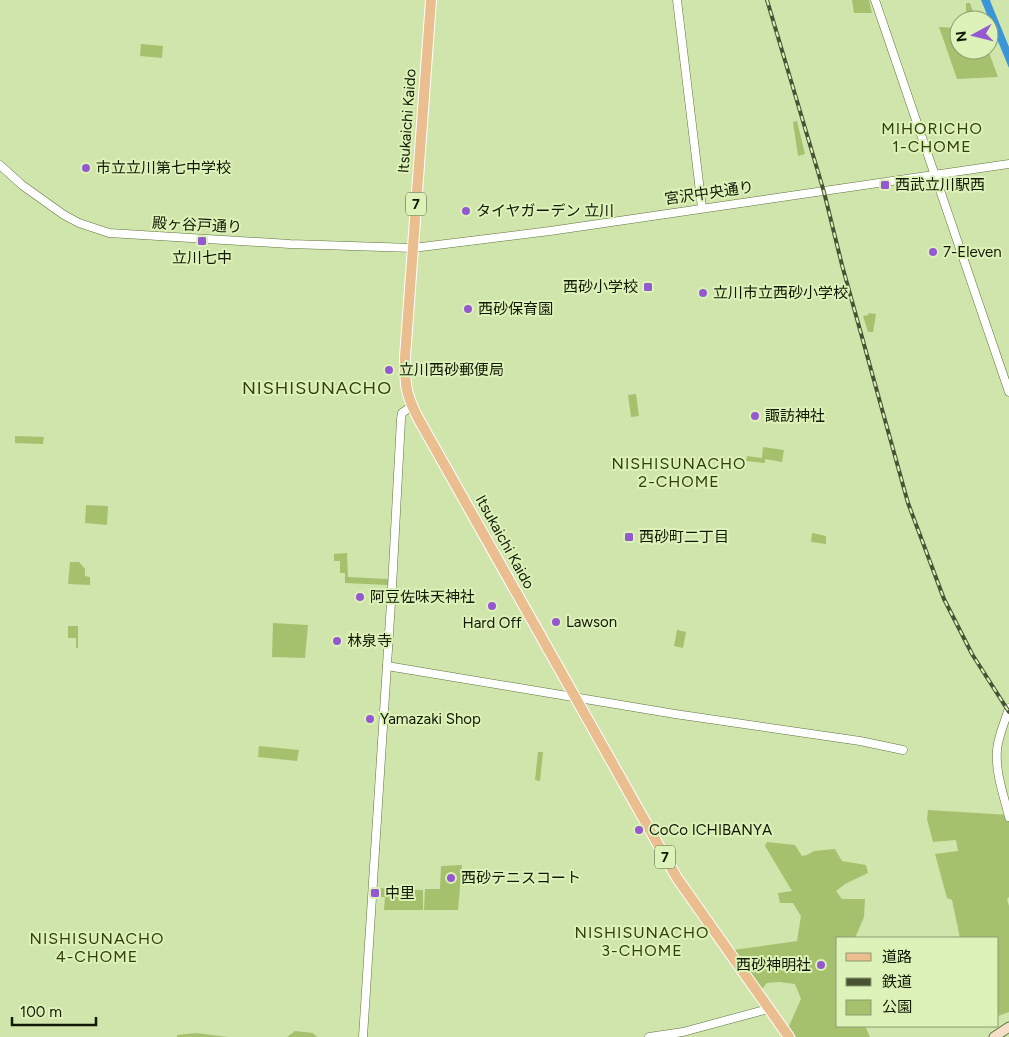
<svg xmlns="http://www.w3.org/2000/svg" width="1009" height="1037" font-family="Figtree,'Noto Sans JP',sans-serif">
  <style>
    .green { fill: #a5c16d }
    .water { fill: #3a96d9 }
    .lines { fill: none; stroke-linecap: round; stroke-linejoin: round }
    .tertiary-casing { stroke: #61733e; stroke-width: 9 }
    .secondary-casing { stroke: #61733e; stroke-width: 11 }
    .primary-casing { stroke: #fff; stroke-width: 12 }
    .tertiary { stroke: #fff; stroke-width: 8 }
    .secondary { stroke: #f5dfc8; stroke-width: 9 }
    .primary { stroke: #ebbe90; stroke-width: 10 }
    .rail-casing { stroke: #485335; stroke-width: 4 }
    .rail { stroke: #ddf2b8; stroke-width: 2; stroke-dasharray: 5.5; stroke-linecap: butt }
    .poi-dot { fill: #9459d1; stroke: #ddf2b8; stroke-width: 2 }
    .labels { text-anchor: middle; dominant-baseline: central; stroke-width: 4; stroke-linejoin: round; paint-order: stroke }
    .shield { fill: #ddf2b8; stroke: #4e593a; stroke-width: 1 }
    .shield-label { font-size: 14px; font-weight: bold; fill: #111804 }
    .street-label { font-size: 15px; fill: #111804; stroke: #ddf2b8 }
    .poi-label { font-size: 15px; fill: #111804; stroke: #ddf2b8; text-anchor: start }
    .neighbourhood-label { font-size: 16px; letter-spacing: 1px; fill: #314008; stroke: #ddf2b8 }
    .quarter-label { font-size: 18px; letter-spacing: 1px; fill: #314008; stroke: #ddf2b8 }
  </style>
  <rect width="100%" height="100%" fill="#d0e5ac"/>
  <g class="green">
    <polygon points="852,0 869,0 872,13 854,13"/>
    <polygon points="966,3 970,3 976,20 966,20"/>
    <polygon points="939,27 959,28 959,50 988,50 998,77 957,79"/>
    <polygon points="141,44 163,46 162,58 140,56"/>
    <polygon points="797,121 805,154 798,156 793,122"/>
    <polygon points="869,313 876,314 873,332 868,332 863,316 868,315"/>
    <polygon points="636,394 639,416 631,417 628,395"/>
    <polygon points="15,436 44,437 43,444 15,443"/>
    <polygon points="763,447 784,450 782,462 765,459 765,463 746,461 747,456 762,458"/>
    <polygon points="86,505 108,506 107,525 85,523"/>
    <polygon points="812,533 826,536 826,544 811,542"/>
    <polygon points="347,553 348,577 388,579 388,585 345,583 345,573 340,573 340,561 334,561 334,554"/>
    <polygon points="70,562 79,562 85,569 85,576 90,577 90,585 68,584"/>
    <polygon points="273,623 308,625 305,658 272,657"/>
    <polygon points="68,626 78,626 78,648 76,648 76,638 68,638"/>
    <polygon points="677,630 686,632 683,648 674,646"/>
    <polygon points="259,746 299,750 297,761 258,757"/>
    <polygon points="538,752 543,752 540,781 535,780"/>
    <polygon points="928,810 1009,815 1009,897 1007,899 1009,906 1009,1012 998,1016 998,938 960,938 952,900 947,898 935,854 958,851 956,840 933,842 927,819"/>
    <polygon points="767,842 795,845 802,856 807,855 814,851 835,849 842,861 866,865 868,873 845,884 836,891 842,899 865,899 864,917 855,938 838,938 838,1026 865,1026 870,1037 796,1037 789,1026 801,999 795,984 779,982 767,983 761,990 733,950 797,941 801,916 793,903 780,903 778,893 792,891 765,846"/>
    <polygon points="462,865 458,910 424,910 425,889 440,889 441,866"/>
    <polygon points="376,888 423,890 423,910 384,910 385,897 376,897"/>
    <polygon points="295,1031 313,1033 317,1037 287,1037"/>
    <polygon points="196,1033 228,1037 177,1037 177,1035"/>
  </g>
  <polygon class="water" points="981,0 990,0 991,3 1009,47 1009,68"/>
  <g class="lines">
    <defs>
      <g id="tertiary">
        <polyline points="677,0 702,208"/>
        <polyline points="875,0 1009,392"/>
        <polyline points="0,165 22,185 64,215 79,223 109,233 290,244 413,248 550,231 1009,164"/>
        <polyline points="387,666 675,714 860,741 903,750"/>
        <path d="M1009 708C1005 722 998 736 997 750 995 772 1004 796 1009 817"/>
        <polyline points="363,1037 392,587 401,419 402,413 412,406"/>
        <polyline points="649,1037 683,1032 768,1009"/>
      </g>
      <polyline id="secondary" points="994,1037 1009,1027"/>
      <path id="primary" d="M431 0 405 357C405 384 405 393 418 418L677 878 789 1037"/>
    </defs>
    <use href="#tertiary" class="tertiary-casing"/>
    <use href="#secondary" class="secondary-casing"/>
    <use href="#primary" class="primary-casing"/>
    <use href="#tertiary" class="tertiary"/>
    <use href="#secondary" class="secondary"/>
    <use href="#primary" class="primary"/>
    <defs>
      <polyline id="rail" points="767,0 824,192 842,265 908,503 944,599 972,654 1009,712"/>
    </defs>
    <use href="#rail" class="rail-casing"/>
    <use href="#rail" class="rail"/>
  </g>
  <g class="poi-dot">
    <circle cx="86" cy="168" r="5"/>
    <rect x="880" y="180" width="10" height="10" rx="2.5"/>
    <circle cx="466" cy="211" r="5"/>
    <rect x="197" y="236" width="10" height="10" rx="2.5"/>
    <circle cx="933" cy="252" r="5"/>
    <rect x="643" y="282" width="10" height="10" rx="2.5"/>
    <circle cx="703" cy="293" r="5"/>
    <circle cx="468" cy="309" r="5"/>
    <circle cx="389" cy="370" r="5"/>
    <circle cx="755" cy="416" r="5"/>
    <rect x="624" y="532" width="10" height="10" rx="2.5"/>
    <circle cx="360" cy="597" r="5"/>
    <circle cx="492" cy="606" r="5"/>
    <circle cx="556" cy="622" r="5"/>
    <circle cx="337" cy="641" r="5"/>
    <circle cx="370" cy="719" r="5"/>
    <circle cx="639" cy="830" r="5"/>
    <circle cx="451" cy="878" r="5"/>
    <rect x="370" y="888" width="10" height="10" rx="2.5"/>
    <circle cx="821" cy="965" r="5"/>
  </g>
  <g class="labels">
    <g class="shield">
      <rect x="406" y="192.5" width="20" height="23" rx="4"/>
      <rect x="655" y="845.5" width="20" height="23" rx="4"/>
    </g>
    <g class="shield-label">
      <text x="416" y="204">7</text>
      <text x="665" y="857">7</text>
    </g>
    <g class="street-label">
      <text transform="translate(407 121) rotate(-86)">Itsukaichi Kaido</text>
      <text transform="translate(709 193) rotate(-8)">宮沢中央通り</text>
      <text transform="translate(197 225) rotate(3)">殿ヶ谷戸通り</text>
      <text transform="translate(505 542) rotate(61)">Itsukaichi Kaido</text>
    </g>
    <g class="poi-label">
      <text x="96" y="168">市立立川第七中学校</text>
      <text x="895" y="185">西武立川駅西</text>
      <text x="476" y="211">タイヤガーデン 立川</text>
      <text x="943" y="252">7-Eleven</text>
      <text x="202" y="258" text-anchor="middle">立川七中</text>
      <text x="638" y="287" text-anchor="end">西砂小学校</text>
      <text x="713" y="293">立川市立西砂小学校</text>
      <text x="478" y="309">西砂保育園</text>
      <text x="399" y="370">立川西砂郵便局</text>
      <text x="765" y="416">諏訪神社</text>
      <text x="639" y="537">西砂町二丁目</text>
      <text x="370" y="597">阿豆佐味天神社</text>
      <text x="566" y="622">Lawson</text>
      <text x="492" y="623" text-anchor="middle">Hard Off</text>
      <text x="347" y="641">林泉寺</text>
      <text x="380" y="719">Yamazaki Shop</text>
      <text x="649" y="830">CoCo ICHIBANYA</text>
      <text x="461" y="878">西砂テニスコート</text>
      <text x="385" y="893">中里</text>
      <text x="811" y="965" text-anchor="end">西砂神明社</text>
    </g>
    <g class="neighbourhood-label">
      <text x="932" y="128">MIHORICHO<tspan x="932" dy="18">1-CHOME</tspan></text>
      <text x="679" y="463">NISHISUNACHO<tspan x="679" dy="18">2-CHOME</tspan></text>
      <text x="642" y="932">NISHISUNACHO<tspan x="642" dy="18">3-CHOME</tspan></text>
      <text x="97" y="938">NISHISUNACHO<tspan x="97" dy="18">4-CHOME</tspan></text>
    </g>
    <g class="quarter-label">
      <text x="317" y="388">NISHISUNACHO</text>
    </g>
  </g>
  <rect x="836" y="937" width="162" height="90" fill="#ddf2b8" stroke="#8b9b70"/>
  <rect x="846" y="953" width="25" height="8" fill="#ebbe90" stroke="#8b9b70"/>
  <text x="882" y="962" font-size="15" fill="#111804">道路</text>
  <rect x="846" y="978" width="25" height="8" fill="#485335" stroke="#8b9b70"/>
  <text x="882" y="987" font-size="15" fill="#111804">鉄道</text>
  <rect x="846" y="1000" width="25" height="15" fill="#a5c16d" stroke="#8b9b70"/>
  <text x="882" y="1012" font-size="15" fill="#111804">公園</text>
  <g transform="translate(974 35) rotate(263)"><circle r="24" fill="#ddf2b8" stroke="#8b9b70"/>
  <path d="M0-4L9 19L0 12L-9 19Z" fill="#9459d1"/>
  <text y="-8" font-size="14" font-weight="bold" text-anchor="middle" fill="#111804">N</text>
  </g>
  <path d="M12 1017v8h84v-8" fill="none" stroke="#111804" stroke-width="2.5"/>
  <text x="20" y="1017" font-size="15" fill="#111804" stroke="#ddf2b8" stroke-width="4" paint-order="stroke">100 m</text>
</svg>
